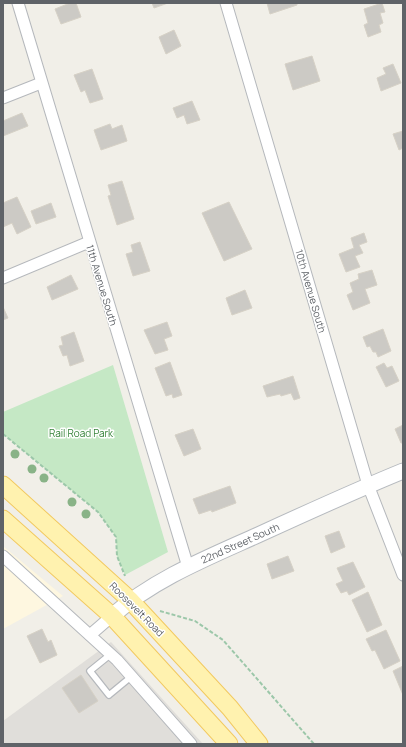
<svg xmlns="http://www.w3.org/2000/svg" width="406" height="747" font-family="Manrope,sans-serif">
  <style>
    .commercial { fill: #fef7e0 }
    .industrial { fill: #e0deda }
    .green { fill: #c5e8c5 }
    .building { fill: #cccac5; stroke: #d6d1c6 }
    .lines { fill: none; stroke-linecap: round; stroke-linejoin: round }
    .lane-casing { stroke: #b5b8bc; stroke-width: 8 }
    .street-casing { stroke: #b5b8bc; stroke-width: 13 }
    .secondary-casing { stroke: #b6babf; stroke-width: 17 }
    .primary-casing { stroke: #f2c960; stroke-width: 19 }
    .path { stroke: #9cc7a9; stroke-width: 2; stroke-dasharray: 4 2; stroke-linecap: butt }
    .lane { stroke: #fff; stroke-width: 5.5 }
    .street { stroke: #fff; stroke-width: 11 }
    .secondary { stroke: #fff; stroke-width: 15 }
    .primary { stroke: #fff2af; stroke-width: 17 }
    .tree { fill: #89b387 }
    .labels { text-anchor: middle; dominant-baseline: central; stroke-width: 3; stroke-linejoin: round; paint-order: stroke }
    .street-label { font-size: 10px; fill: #5f6368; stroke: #fff }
    .park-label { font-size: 10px; fill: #348238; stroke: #fff }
  </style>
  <rect width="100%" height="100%" fill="#f1efe8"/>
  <polygon class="commercial" points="3,546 63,596 3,629"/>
  <polygon class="industrial" points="111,642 203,744 3,744 3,721"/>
  <polygon class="green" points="113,365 168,552 125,575 117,556 116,537 98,512 3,434 3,412"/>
  <g class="building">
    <polygon points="70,3 76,3 81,17 61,24 55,9"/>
    <polygon points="152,3 168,3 154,8"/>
    <polygon points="267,3 297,3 297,5 270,14"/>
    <polygon points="382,3 385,12 380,13 383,23 379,25 381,32 368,37 364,25 368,23 364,9"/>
    <polygon points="174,30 181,46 166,54 159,37"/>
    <polygon points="312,56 320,81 293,90 285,64"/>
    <polygon points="393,64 401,83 381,91 377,78 386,74 383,68"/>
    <polygon points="92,69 103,99 90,103 85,90 81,92 74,75"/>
    <polygon points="192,101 200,120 187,124 184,115 177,118 173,108"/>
    <polygon points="22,113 28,126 3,136 3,121"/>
    <polygon points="110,124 112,129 122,125 127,141 101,150 94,130"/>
    <polygon points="403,131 403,148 399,150 393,134"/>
    <polygon points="122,181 134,219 117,225 108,196 111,195 108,185"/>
    <polygon points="17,197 31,227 17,234 12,223 3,227 3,203"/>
    <polygon points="229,202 252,249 224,261 202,213"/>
    <polygon points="51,203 56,217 36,224 31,211"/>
    <polygon points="364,233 367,242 359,245 363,253 355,256 360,267 346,272 339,254 354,248 351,238"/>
    <polygon points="140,242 150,271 133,276 126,254 133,252 131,245"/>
    <polygon points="372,270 377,285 365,289 370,303 353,310 347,295 353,292 350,283 359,279 358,274"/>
    <polygon points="71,275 78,289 52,300 47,287"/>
    <polygon points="245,290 252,308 232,315 226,298"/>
    <polygon points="3,307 8,318 3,320"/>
    <polygon points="167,322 172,336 164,339 168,350 155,354 144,330"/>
    <polygon points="383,329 391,351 378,357 376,352 373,352 370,346 367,347 363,337"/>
    <polygon points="74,332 84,361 70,366 67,355 63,356 59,346 63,345 61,337"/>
    <polygon points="170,362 182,395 173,398 172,394 166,396 155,368"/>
    <polygon points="384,363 387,368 392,366 399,381 386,387 376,367"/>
    <polygon points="293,376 300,398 294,400 291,393 281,396 280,394 267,397 263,386"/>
    <polygon points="403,425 403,443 401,443 395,429"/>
    <polygon points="193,429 201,449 184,456 175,435"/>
    <polygon points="230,486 236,503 212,512 211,510 199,514 193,499"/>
    <polygon points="339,531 345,547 331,553 325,536"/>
    <polygon points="288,556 294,571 272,579 267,564"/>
    <polygon points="353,562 365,587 349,595 347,591 341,593 336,584 343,581 337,568"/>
    <polygon points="368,592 382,625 367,632 352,600"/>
    <polygon points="42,629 48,642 51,640 57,655 40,663 27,636"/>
    <polygon points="386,630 400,661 384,669 375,650 372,651 366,639"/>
    <polygon points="403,666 403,695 393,671"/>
    <polygon points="81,675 98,701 79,713 62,688"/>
  </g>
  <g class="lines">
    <defs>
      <polyline id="lane" points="111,654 90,671 109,695 132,676"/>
      <g id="street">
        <polyline points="18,3 188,567"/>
        <polyline points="226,3 368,485 403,575"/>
        <polyline points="3,98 41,83"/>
        <polyline points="3,278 89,242"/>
        <polyline points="3,556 117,660 191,744"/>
        <polyline points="90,635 112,616"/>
      </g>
      <path id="secondary" d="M112 616C154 579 207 558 258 535 306 513 354 491 403 471"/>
      <g id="primary">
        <polyline points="3,485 130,600 230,708 259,744"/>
        <polyline points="3,519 112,616 229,744"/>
      </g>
    </defs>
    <use href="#lane" class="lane-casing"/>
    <use href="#street" class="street-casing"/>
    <use href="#secondary" class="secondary-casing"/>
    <use href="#primary" class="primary-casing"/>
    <g class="path">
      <polyline points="3,434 98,512 116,537 117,556 125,576"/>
      <polyline points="160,611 195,621 223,640 314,744"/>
    </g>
    <use href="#lane" class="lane"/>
    <use href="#street" class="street"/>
    <use href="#secondary" class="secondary"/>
    <use href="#primary" class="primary"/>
  </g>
  <g class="tree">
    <circle cx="15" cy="454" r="4.5"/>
    <circle cx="32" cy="469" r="4.5"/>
    <circle cx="44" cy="478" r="4.5"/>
    <circle cx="72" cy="502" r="4.5"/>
    <circle cx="86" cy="514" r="4.5"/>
  </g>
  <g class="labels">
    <g class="street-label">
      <text transform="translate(102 285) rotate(73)">11th Avenue South</text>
      <text transform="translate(311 291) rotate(74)">10th Avenue South</text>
      <text transform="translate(240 543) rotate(-24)">22nd Street South</text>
      <text transform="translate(137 609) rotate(45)">Roosevelt Road</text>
    </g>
    <g class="park-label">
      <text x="81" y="433">Rail Road Park</text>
    </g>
  </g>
  <rect width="406" height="747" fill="none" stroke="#5f6368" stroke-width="8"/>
</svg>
